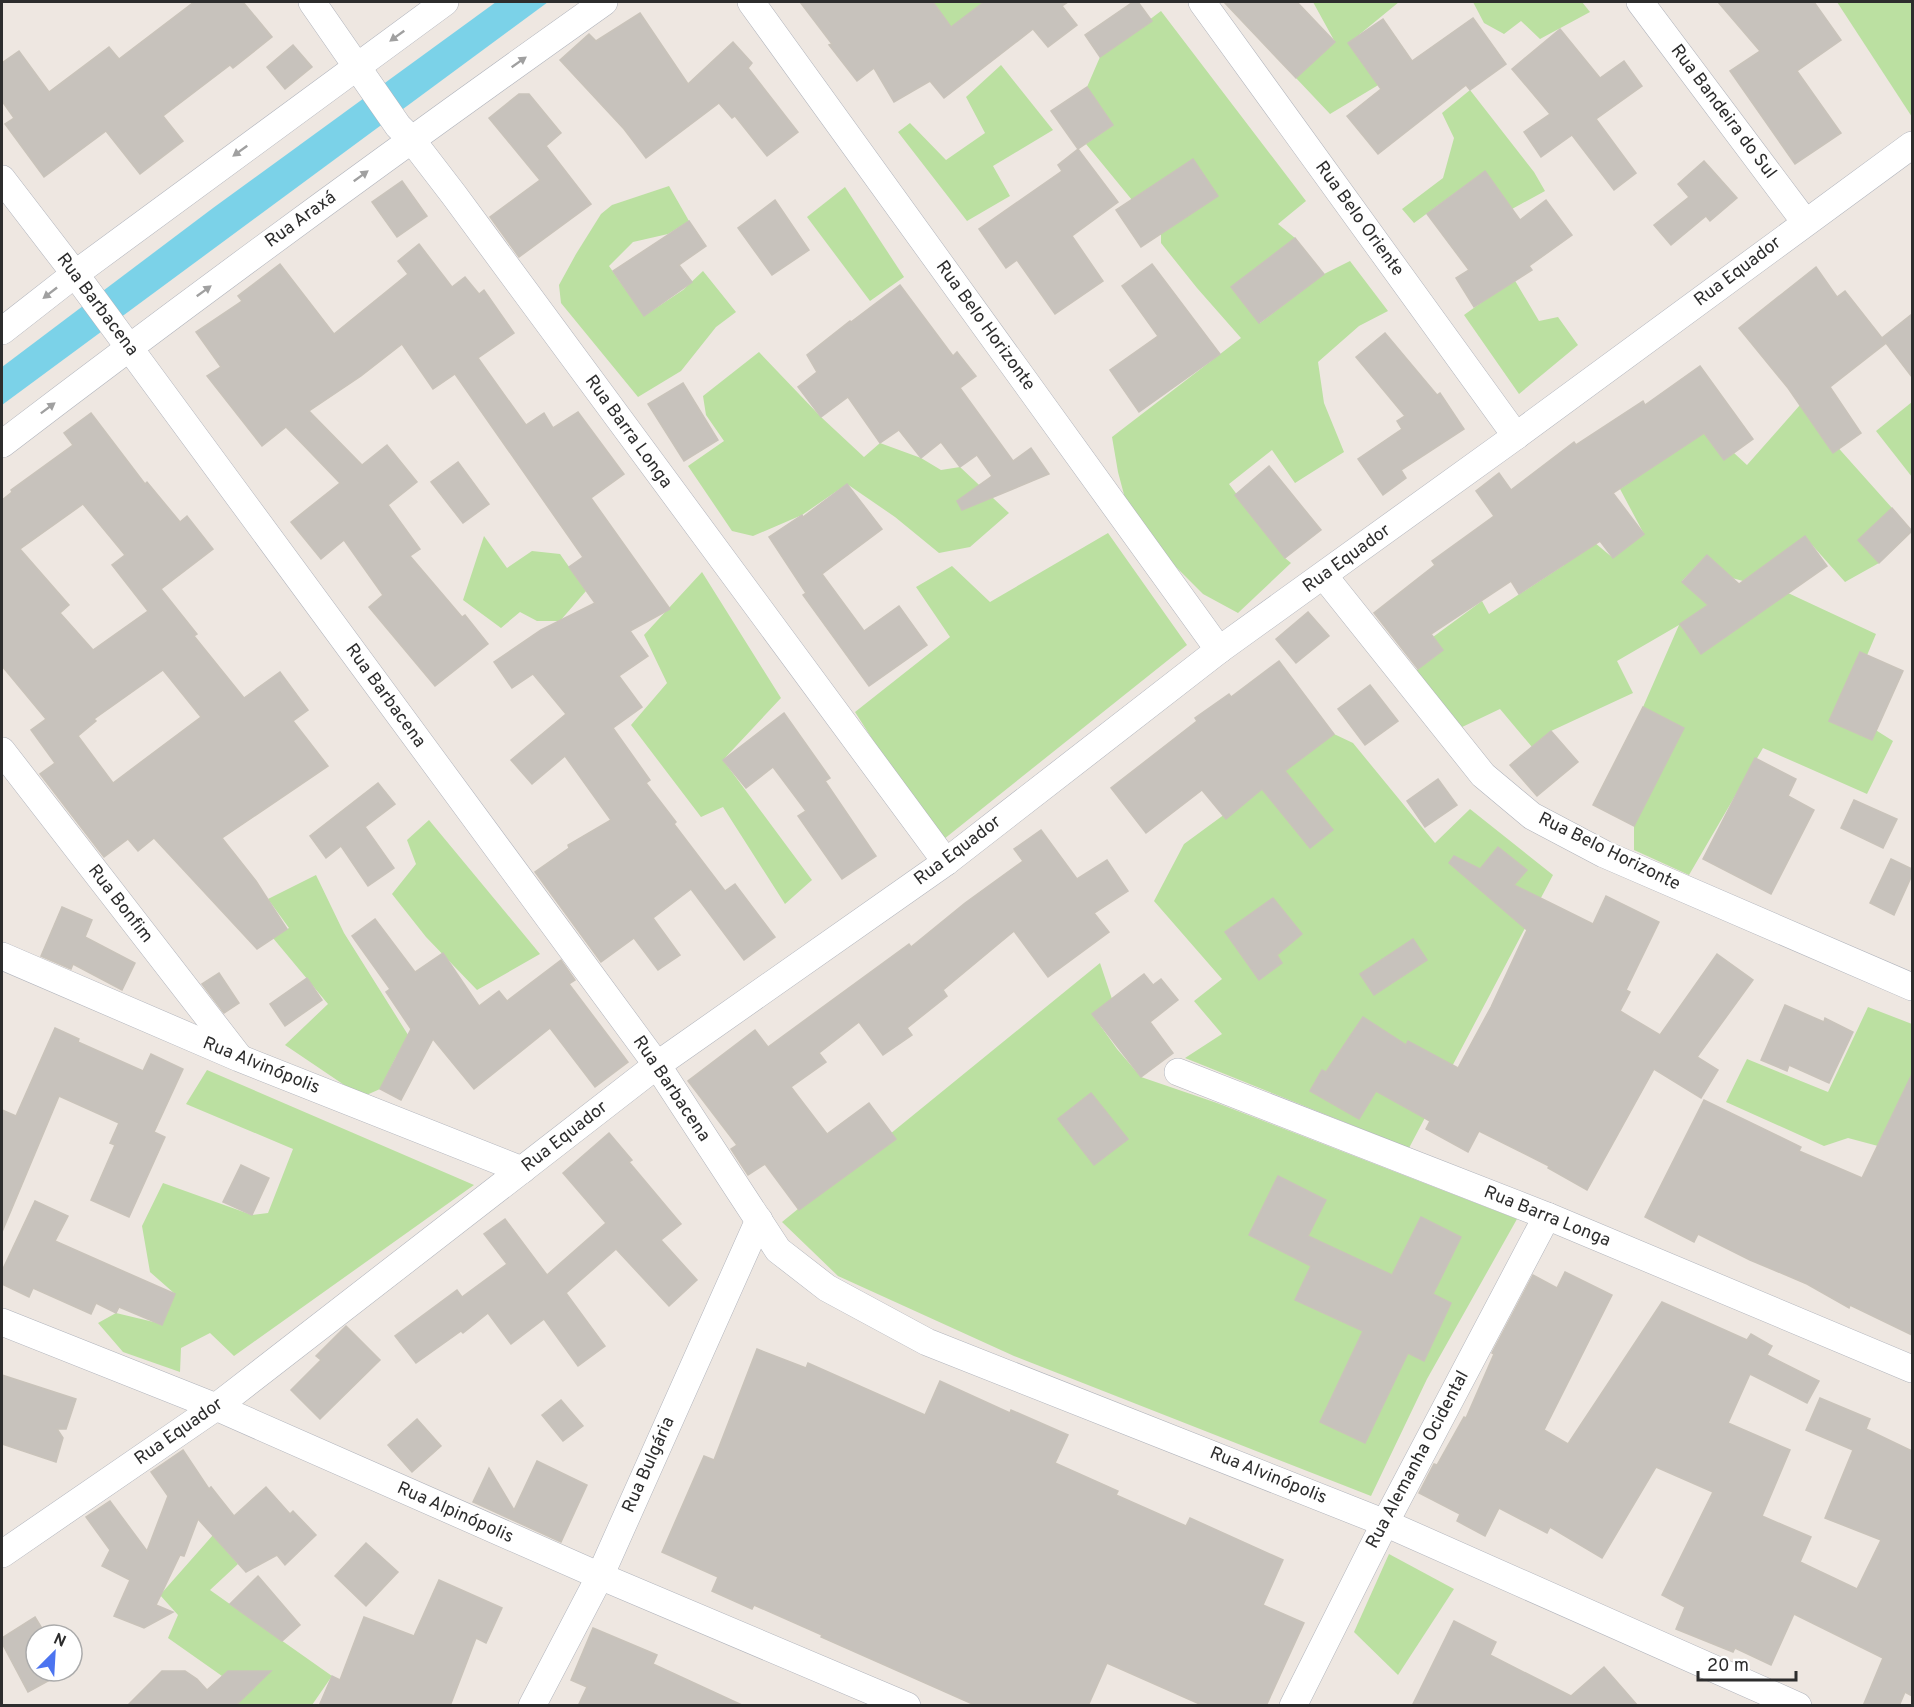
<svg xmlns="http://www.w3.org/2000/svg" width="1914" height="1707" font-family="Overpass,sans-serif">
  <style>
    .green { fill: #bbe0a1 }
    .water { fill: #7bd2e8 }
    .building { fill: #c7c2bc; stroke: #c9c3ba; stroke-width: 1.5; fill-rule: evenodd }
    .lines { fill: none; stroke-linecap: round; stroke-linejoin: round }
    .street-casing { stroke: #b1b4bc; stroke-width: 28 }
    .street { stroke: #fff; stroke-width: 27 }
    .oneway { fill: #a0a0a0 }
    .labels { text-anchor: middle; dominant-baseline: central; stroke-width: 4.5; stroke-linejoin: round; paint-order: stroke }
    .street-label { font-size: 18px; fill: #2d2d2d; stroke: #fff }
  </style>
  <rect width="100%" height="100%" fill="#eee7e1"/>
  <g class="green">
    <polygon points="933,2 984,2 971,12 985,30 912,38 943,16"/>
    <polygon points="1313,2 1399,2 1349,43 1366,67 1400,44 1410,66 1330,114 1296,78 1335,42"/>
    <polygon points="1473,2 1582,2 1590,12 1540,39 1521,21 1504,34 1484,23"/>
    <polygon points="1837,2 1912,2 1912,117"/>
    <polygon points="1161,11 1306,201 1278,224 1295,238 1231,287 1260,323 1324,274 1350,261 1388,311 1359,326 1318,362 1324,403 1344,452 1295,483 1272,450 1229,484 1285,558 1291,563 1238,613 1203,594 1170,561 1126,502 1118,472 1112,437 1241,338 1197,288 1161,243 1161,234 1217,196 1193,159 1132,200 1086,144 1113,125 1087,87 1100,57"/>
    <polygon points="1001,65 1053,130 993,166 1010,196 967,221 898,132 910,123 946,160 985,133 966,97"/>
    <polygon points="1470,90 1534,172 1545,191 1512,209 1485,171 1414,223 1402,209 1443,178 1454,138 1442,113"/>
    <polygon points="669,186 689,221 668,234 633,242 609,266 644,316 683,290 703,271 736,312 716,327 681,371 638,397 561,303 559,285 576,254 601,214 612,205"/>
    <polygon points="845,187 904,277 870,301 807,217"/>
    <polygon points="1514,279 1539,321 1558,317 1578,345 1519,394 1464,315"/>
    <polygon points="759,352 821,417 864,457 880,443 921,458 941,470 960,467 1009,513 970,547 939,553 895,517 847,484 802,515 753,536 732,531 688,466 724,441 706,415 703,396"/>
    <polygon points="1912,402 1912,477 1876,431"/>
    <polygon points="1800,405 1892,508 1858,540 1879,563 1845,582 1805,537 1743,581 1732,578 1707,555 1682,581 1708,605 1680,624 1701,654 1788,593 1876,634 1844,710 1893,741 1867,794 1763,748 1689,875 1634,850 1634,826 1643,707 1679,625 1617,661 1633,693 1551,731 1532,747 1500,709 1460,728 1413,673 1443,650 1433,637 1482,601 1489,614 1564,565 1582,532 1613,558 1644,534 1620,489 1676,451 1697,424 1724,460 1734,453 1747,465"/>
    <polygon points="1108,533 1187,645 939,843 855,712 950,637 916,587 952,566 990,602"/>
    <polygon points="484,536 507,568 532,551 560,554 586,591 560,621 537,621 520,612 501,628 463,600"/>
    <polygon points="702,572 781,698 723,760 812,880 785,904 723,807 701,817 631,725 667,683 644,635"/>
    <polygon points="1334,734 1353,743 1435,843 1470,809 1553,875 1409,1148 1185,1058 1222,1034 1194,1001 1222,979 1154,901 1184,844"/>
    <polygon points="429,820 540,954 477,990 426,937 392,894 416,864 407,840"/>
    <polygon points="316,875 344,933 410,1038 396,1057 380,1089 362,1097 285,1045 328,1004 273,938 289,928 268,899"/>
    <polygon points="1100,963 1113,1002 1092,1014 1117,1049 1141,1077 1217,1103 1517,1219 1427,1379 1371,1496 1014,1356 838,1276 782,1222"/>
    <polygon points="1868,1007 1912,1024 1912,1106 1899,1101 1878,1146 1848,1138 1824,1146 1726,1102 1747,1059 1828,1092"/>
    <polygon points="207,1070 474,1185 234,1356 210,1333 181,1348 180,1372 123,1352 98,1323 116,1313 162,1324 175,1294 150,1272 142,1226 163,1183 252,1215 268,1213 293,1149 186,1104"/>
    <polygon points="213,1535 238,1564 210,1590 332,1676 312,1705 236,1705 215,1684 222,1676 168,1638 178,1615 160,1595"/>
    <polygon points="1389,1554 1454,1589 1398,1675 1354,1632"/>
  </g>
  <polygon class="water" points="496,2 548,2 2,405 2,367 213,208"/>
  <g class="building">
    <polygon points="194,2 243,2 272,37 233,68 230,65 163,116 183,141 140,174 106,131 44,177 5,124 14,118 2,101 2,63 19,51 49,92 109,47 119,59"/>
    <polygon points="800,2 933,2 951,27 984,2 1068,2 1062,6 1077,25 1048,47 1033,29 944,98 930,81 894,102 874,68 857,81 829,45 832,44"/>
    <polygon points="1133,2 1138,2 1152,21 1100,57 1085,35"/>
    <polygon points="1224,2 1297,2 1335,42 1296,78"/>
    <polygon points="1718,2 1814,2 1841,40 1797,71 1841,133 1795,164 1730,71 1760,51"/>
    <polygon points="640,13 688,84 733,42 752,63 748,68 798,132 767,156 735,116 732,118 719,103 646,158 624,129 560,60 589,34 596,41"/>
    <polygon points="1473,18 1506,64 1470,90 1466,85 1378,154 1347,116 1381,89 1348,43 1383,19 1412,61"/>
    <polygon points="1560,29 1600,78 1624,61 1642,86 1596,119 1636,173 1614,190 1572,135 1541,157 1524,132 1550,114 1512,69"/>
    <polygon points="293,45 312,67 285,89 267,67"/>
    <polygon points="1087,87 1113,125 1078,149 1118,202 1072,236 1103,281 1055,314 1017,260 1006,268 979,229 1062,171 1058,165 1078,149 1051,111"/>
    <polygon points="519,94 529,94 561,133 546,146 591,204 519,257 490,217 540,180 489,118"/>
    <polygon points="1193,159 1218,196 1141,247 1116,210"/>
    <polygon points="1704,161 1737,198 1710,221 1706,216 1671,245 1654,225 1689,197 1678,184"/>
    <polygon points="1485,171 1520,220 1546,200 1572,235 1529,266 1532,270 1474,307 1456,278 1469,270 1427,214"/>
    <polygon points="402,181 427,216 397,237 372,202"/>
    <polygon points="775,200 809,250 772,275 738,228"/>
    <polygon points="689,221 706,246 679,265 692,282 644,316 613,271"/>
    <polygon points="1295,238 1324,274 1259,323 1231,287"/>
    <polygon points="419,244 452,287 465,277 479,294 484,290 514,333 478,358 526,425 544,413 553,428 578,412 624,474 591,498 670,609 630,631 648,656 619,676 642,707 613,728 650,780 646,783 676,822 674,824 725,891 735,884 775,937 744,960 691,889 653,918 680,955 658,970 634,938 601,962 535,872 569,848 568,845 611,820 565,756 532,784 511,760 566,714 533,674 512,688 494,662 541,630 595,603 569,567 583,557 455,374 433,389 402,344 361,376 309,411 362,465 387,445 417,482 388,505 420,549 410,556 462,617 465,615 488,644 435,686 369,607 383,595 344,540 321,559 291,522 340,483 286,427 262,446 207,376 221,367 196,332 242,301 238,296 280,264 334,334 408,274 398,261"/>
    <polygon points="1152,264 1220,354 1139,412 1110,370 1158,336 1122,286"/>
    <polygon points="1816,267 1837,297 1845,291 1886,343 1830,387 1861,433 1833,453 1788,388 1739,328"/>
    <polygon points="900,285 953,356 957,352 976,376 960,388 1013,461 1031,448 1049,474 962,510 957,501 992,476 977,455 960,467 941,442 921,458 899,430 880,443 848,397 821,417 798,387 817,372 807,355 850,321 851,322"/>
    <polygon points="1912,314 1912,377 1882,338"/>
    <polygon points="1385,333 1437,395 1440,393 1464,429 1401,470 1406,478 1383,495 1358,459 1402,429 1397,421 1405,416 1356,357"/>
    <polygon points="1700,366 1753,439 1724,460 1704,433 1613,493 1644,534 1613,558 1600,541 1519,594 1511,581 1431,634 1443,650 1418,669 1374,613 1435,565 1432,561 1494,516 1476,491 1499,473 1511,490 1574,442 1576,445 1643,401 1645,405"/>
    <polygon points="683,383 718,440 684,461 648,404"/>
    <path d="M91 413 145 484 147 482 180 522 187 516 213 549 161 589 197 634 194 636 244 698 280 672 308 710 293 721 328 766 222 838 256 881 287 929 257 949 154 838 138 851 128 839 104 857 40 774 55 763 31 730 46 719 2 666V500L12 492 11 490 73 445 64 433ZM83 504 125 555 112 565 148 611 93 650 60 613 69 605 20 549ZM163 670 201 717 113 783 78 736 96 721 94 719Z"/>
    <polygon points="458,462 489,504 463,523 431,482"/>
    <polygon points="1269,466 1321,530 1285,558 1235,495"/>
    <polygon points="847,484 882,529 822,574 864,631 899,606 927,645 869,686 803,595 806,593 769,537 802,515 803,517"/>
    <polygon points="1892,508 1912,531 1879,563 1858,540"/>
    <polygon points="1805,536 1827,566 1701,654 1680,624 1708,605 1682,582 1707,555 1739,584"/>
    <polygon points="1308,612 1329,636 1296,663 1276,639"/>
    <polygon points="1860,652 1903,671 1872,740 1829,721"/>
    <polygon points="1279,661 1334,734 1285,771 1333,830 1310,848 1262,789 1226,819 1202,790 1146,833 1111,788 1197,721 1195,718 1229,694 1231,697"/>
    <polygon points="1370,685 1398,721 1365,745 1338,709"/>
    <polygon points="1643,707 1684,728 1634,826 1593,805"/>
    <polygon points="784,713 830,778 825,781 876,856 842,879 798,816 806,811 773,767 746,788 723,760"/>
    <polygon points="1551,731 1578,762 1537,796 1510,765"/>
    <polygon points="1755,758 1796,779 1788,796 1814,810 1771,894 1703,859"/>
    <polygon points="1438,779 1457,805 1425,827 1407,801"/>
    <polygon points="378,783 395,804 365,827 394,868 368,886 341,846 326,858 310,836"/>
    <polygon points="1854,800 1897,819 1883,848 1841,828"/>
    <polygon points="1041,830 1077,879 1107,860 1128,891 1094,913 1109,932 1048,977 1014,931 943,990 947,996 907,1028 912,1035 883,1055 859,1022 819,1053 826,1062 791,1087 827,1134 869,1103 896,1139 799,1210 765,1164 748,1175 731,1149 737,1145 688,1081 755,1030 768,1047 909,944 911,947 965,903 1023,861 1014,849"/>
    <polygon points="1498,847 1527,870 1514,885 1593,924 1606,896 1659,922 1626,990 1630,992 1620,1011 1660,1035 1717,954 1753,980 1697,1057 1718,1070 1701,1098 1654,1069 1587,1190 1548,1168 1549,1166 1479,1131 1468,1152 1426,1129 1430,1121 1376,1091 1359,1119 1310,1091 1322,1070 1326,1072 1363,1017 1406,1045 1408,1041 1458,1068 1491,1007 1527,930 1449,863 1454,856 1480,869"/>
    <polygon points="1891,859 1912,869 1912,875 1894,915 1870,903"/>
    <polygon points="1273,898 1302,934 1277,955 1282,963 1259,980 1225,932"/>
    <polygon points="62,907 92,920 85,937 135,963 122,990 73,964 71,969 41,956"/>
    <polygon points="375,919 415,972 443,953 479,1006 499,991 507,1001 561,960 575,980 569,984 628,1062 595,1087 550,1028 474,1089 433,1039 401,1100 380,1089 411,1029 386,992 390,989 352,936"/>
    <polygon points="1413,939 1427,960 1374,995 1360,974"/>
    <polygon points="219,973 239,1003 224,1013 202,984"/>
    <polygon points="1144,974 1153,985 1161,979 1178,1000 1150,1022 1173,1053 1141,1077 1092,1014"/>
    <polygon points="307,978 322,1000 285,1026 270,1004"/>
    <polygon points="1785,1005 1824,1022 1825,1018 1853,1032 1829,1083 1789,1065 1787,1071 1761,1060"/>
    <polygon points="55,1028 79,1039 78,1042 143,1071 151,1054 183,1069 154,1132 165,1137 129,1217 91,1200 115,1145 110,1143 119,1123 59,1096 2,1232 2,1110 16,1116"/>
    <polygon points="1912,1074 1912,1335 1850,1305 1849,1308 1807,1284 1750,1260 1698,1234 1694,1242 1645,1217 1704,1100 1801,1147 1799,1151 1862,1178"/>
    <polygon points="1091,1093 1128,1139 1094,1165 1058,1119"/>
    <polygon points="609,1133 632,1160 629,1162 681,1224 661,1240 697,1280 669,1306 616,1249 566,1293 605,1346 578,1366 544,1319 511,1344 488,1313 463,1333 461,1331 416,1363 395,1336 457,1290 462,1297 507,1264 484,1234 505,1219 547,1275 606,1223 563,1173"/>
    <polygon points="241,1165 269,1178 252,1215 223,1202"/>
    <polygon points="1278,1176 1326,1200 1308,1236 1392,1275 1421,1217 1461,1237 1433,1294 1451,1303 1424,1361 1408,1353 1365,1443 1320,1422 1363,1331 1295,1300 1311,1266 1249,1235"/>
    <polygon points="35,1201 68,1216 55,1241 175,1294 162,1325 119,1307 116,1313 96,1303 91,1314 33,1288 29,1297 2,1284 2,1271"/>
    <polygon points="1565,1272 1612,1295 1544,1430 1568,1444 1662,1302 1747,1340 1751,1334 1772,1346 1767,1355 1819,1381 1807,1403 1750,1374 1728,1423 1790,1450 1762,1516 1811,1537 1800,1562 1857,1589 1881,1540 1825,1518 1853,1450 1806,1430 1820,1398 1870,1419 1866,1429 1912,1451 1912,1696 1905,1692 1899,1706 1863,1706 1883,1658 1794,1614 1771,1665 1735,1648 1733,1652 1676,1629 1685,1607 1662,1595 1713,1492 1656,1467 1602,1558 1550,1527 1547,1533 1499,1508 1485,1536 1457,1521 1460,1514 1419,1493 1434,1464 1437,1465 1464,1417 1466,1418 1494,1354 1492,1353 1533,1275 1557,1288"/>
    <polygon points="346,1326 380,1360 320,1419 291,1390 321,1360 316,1356"/>
    <polygon points="757,1349 806,1368 808,1363 925,1415 940,1381 1010,1413 1011,1410 1068,1435 1055,1463 1118,1491 1116,1495 1186,1526 1190,1518 1283,1560 1263,1605 1304,1623 1266,1706 1204,1706 1107,1663 1088,1706 977,1706 821,1637 822,1635 754,1605 752,1609 712,1591 718,1577 662,1552 704,1456 714,1460"/>
    <polygon points="2,1375 76,1399 66,1429 57,1429 63,1438 56,1462 2,1444"/>
    <polygon points="561,1400 583,1426 563,1441 542,1415"/>
    <polygon points="417,1419 441,1446 412,1472 388,1445"/>
    <polygon points="183,1450 209,1489 211,1487 234,1516 266,1487 290,1514 293,1511 316,1535 285,1565 277,1555 246,1572 198,1519 184,1556 180,1555 156,1605 173,1612 144,1628 114,1616 130,1580 102,1566 110,1550 86,1517 110,1501 147,1551 168,1496 151,1472"/>
    <polygon points="537,1461 587,1485 561,1542 473,1502 489,1468 514,1510"/>
    <polygon points="366,1543 398,1572 366,1606 335,1576"/>
    <polygon points="258,1576 300,1625 282,1641 230,1604"/>
    <polygon points="439,1580 502,1608 486,1643 476,1638 450,1706 319,1706 332,1676 340,1680 364,1617 414,1636"/>
    <polygon points="35,1617 46,1635 36,1635 36,1671 66,1671 28,1692 2,1643 2,1638"/>
    <polygon points="1454,1621 1496,1642 1490,1655 1571,1696 1604,1667 1638,1706 1412,1706"/>
    <polygon points="593,1628 657,1655 653,1664 744,1706 578,1706 587,1687 571,1680"/>
    <polygon points="162,1671 185,1671 197,1679 207,1690 228,1671 271,1671 235,1706 127,1706"/>
  </g>
  <g class="lines">
    <defs>
      <g id="street">
        <polyline points="312,2 398,126 411,139 454,195 946,862"/>
        <polyline points="751,2 1219,650"/>
        <polyline points="1202,2 1516,436"/>
        <polyline points="1640,2 1805,222"/>
        <polyline points="2,179 75,274 657,1065 778,1250 827,1288 927,1342 1385,1523 1798,1706"/>
        <polyline points="2,331 75,274 445,2"/>
        <path d="M2 444C200 293 401 146 604 2"/>
        <polyline points="1324,576 1483,775 1532,816 1604,854 1912,987"/>
        <polyline points="2,751 239,1057"/>
        <polyline points="2,956 239,1058 522,1170"/>
        <polyline points="1178,1072 1547,1216 1912,1369"/>
        <polyline points="2,1322 216,1407 600,1576 907,1706"/>
        <polyline points="2,1554 216,1407 657,1065 946,862 1219,650 1516,436 1912,145"/>
        <polyline points="532,1706 600,1576 759,1220"/>
        <polyline points="1293,1706 1385,1523 1547,1216"/>
      </g>
    </defs>
    <use href="#street" class="street-casing"/>
    <use href="#street" class="street"/>
  </g>
  <defs><path id="oneway-solid" d="M-6-.8H1V-3.2L6.5 0L1 3.2V.8H-6Z" transform="scale(1.5)"/></defs>
  <g class="oneway">
    <use href="#oneway-solid" transform="translate(397 36) rotate(144)"/>
    <use href="#oneway-solid" transform="translate(519 62) rotate(-35)"/>
    <use href="#oneway-solid" transform="translate(240 151) rotate(144)"/>
    <use href="#oneway-solid" transform="translate(361 176) rotate(-36)"/>
    <use href="#oneway-solid" transform="translate(204 291) rotate(-36)"/>
    <use href="#oneway-solid" transform="translate(50 293) rotate(142)"/>
    <use href="#oneway-solid" transform="translate(48 408) rotate(-37)"/>
  </g>
  <g class="labels">
    <g class="street-label">
      <text transform="translate(1723 112) rotate(53)">Rua Bandeira do Sul</text>
      <text transform="translate(1359 219) rotate(54)">Rua Belo Oriente</text>
      <text transform="translate(301 220) rotate(-36)">Rua Araxá</text>
      <text transform="translate(1738 272) rotate(-37)">Rua Equador</text>
      <text transform="translate(97 305) rotate(53)">Rua Barbacena</text>
      <text transform="translate(985 326) rotate(54)">Rua Belo Horizonte</text>
      <text transform="translate(628 432) rotate(54)">Rua Barra Longa</text>
      <text transform="translate(1347 559) rotate(-36)">Rua Equador</text>
      <text transform="translate(385 696) rotate(54)">Rua Barbacena</text>
      <text transform="translate(958 851) rotate(-37)">Rua Equador</text>
      <text transform="translate(1609 852) rotate(26)">Rua Belo Horizonte</text>
      <text transform="translate(120 904) rotate(52)">Rua Bonfim</text>
      <text transform="translate(261 1066) rotate(22)">Rua Alvinópolis</text>
      <text transform="translate(671 1089) rotate(56)">Rua Barbacena</text>
      <text transform="translate(565 1137) rotate(-38)">Rua Equador</text>
      <text transform="translate(1547 1217) rotate(22)">Rua Barra Longa</text>
      <text transform="translate(179 1432) rotate(-35)">Rua Equador</text>
      <text transform="translate(1418 1460) rotate(-62)">Rua Alemanha Ocidental</text>
      <text transform="translate(649 1465) rotate(-66)">Rua Bulgária</text>
      <text transform="translate(1268 1476) rotate(22)">Rua Alvinópolis</text>
      <text transform="translate(455 1513) rotate(24)">Rua Alpinópolis</text>
    </g>
  </g>
  <rect width="1914" height="1707" fill="none" stroke="#2d2d2d" stroke-width="6"/>
  <g transform="translate(54 1653) rotate(24)"><circle r="28" fill="#ffffff" stroke="#ababab" stroke-width="1.5"/>
  <path d="M0-4.5L10 22L0 15L-10 22Z" fill="#4c74f0"/>
  <text y="-9" font-size="16" font-weight="bold" text-anchor="middle" fill="#2d2d2d">N</text>
  </g>
  <path d="M1698 1671v9h98v-9" fill="none" stroke="#2d2d2d" stroke-width="3"/>
  <text x="1707" y="1671" font-size="18" fill="#2d2d2d" stroke="#ffffff" stroke-width="4.5" paint-order="stroke">20 m</text>
</svg>
